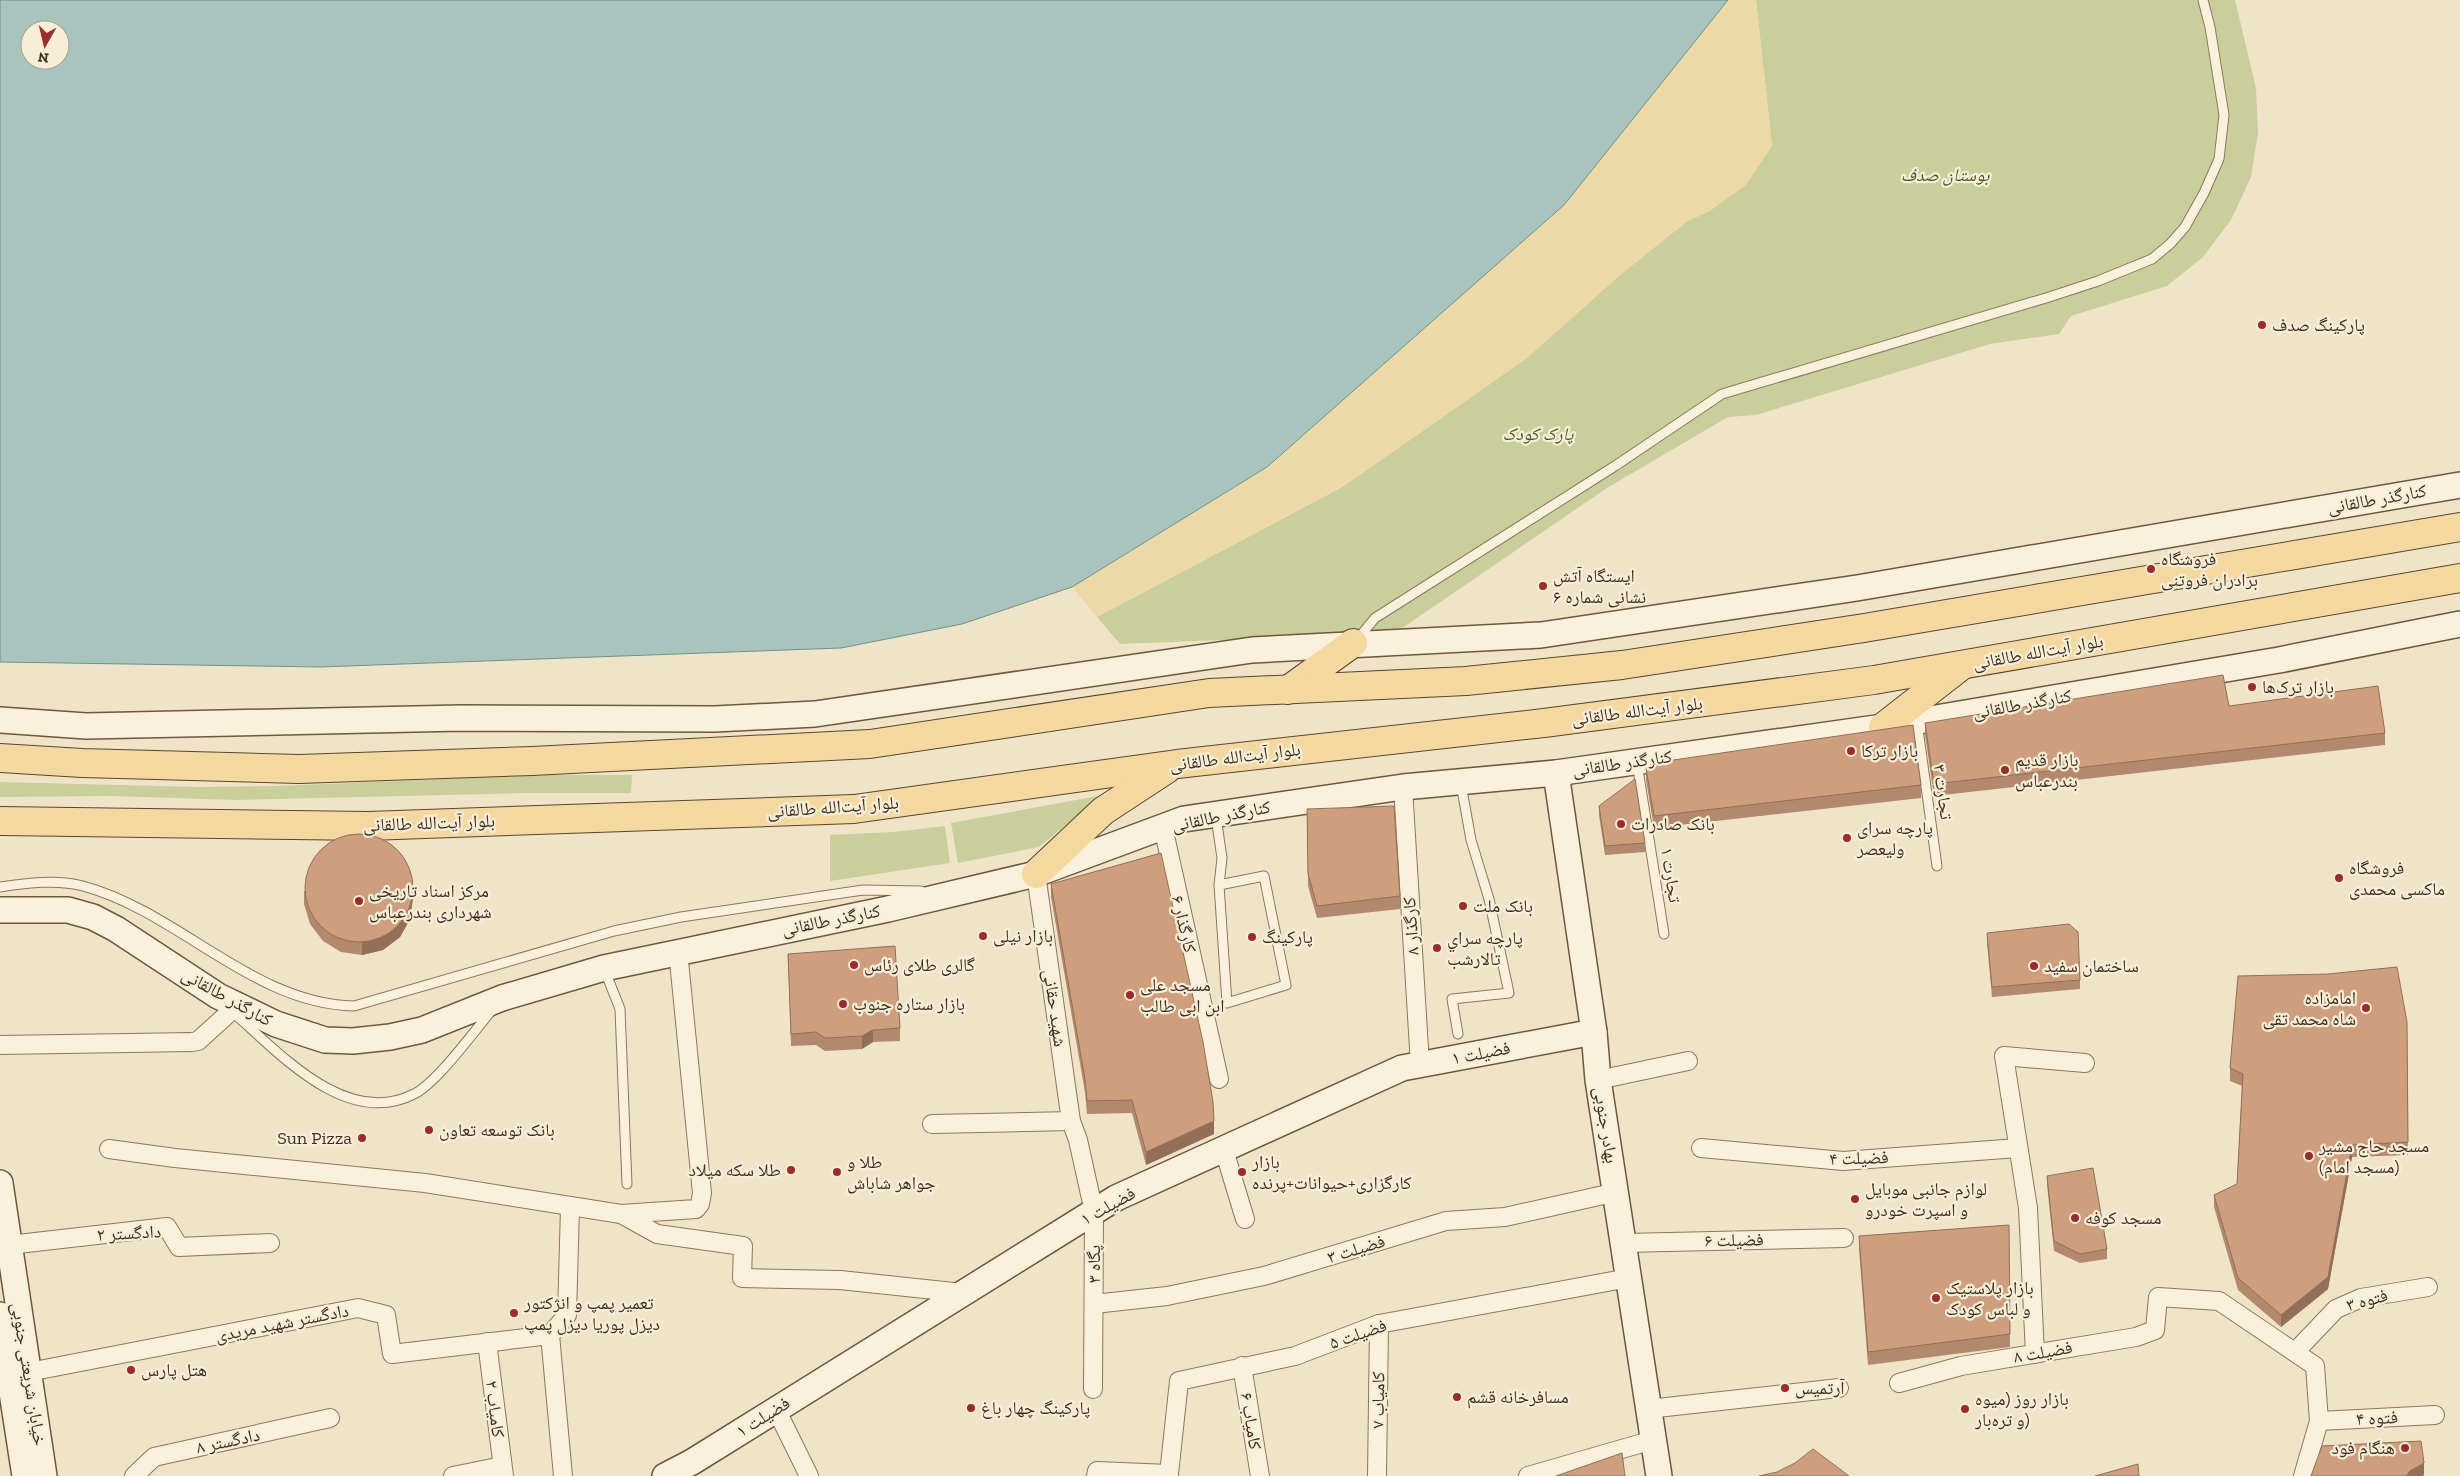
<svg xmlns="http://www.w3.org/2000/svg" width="2460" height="1476" font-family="'Zilla Slab','Noto Naskh Arabic',serif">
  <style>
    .green { fill: #c9cf9b }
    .sand { fill: #ecd9a5 }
    .water { fill: #a9c4bc; stroke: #6f938a; fill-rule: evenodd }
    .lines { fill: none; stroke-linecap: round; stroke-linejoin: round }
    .lane-casing { stroke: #8d765c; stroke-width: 11 }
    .street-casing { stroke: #8d765c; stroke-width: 20 }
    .secondary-casing { stroke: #6f573f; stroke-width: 28 }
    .primary-casing { stroke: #5b4430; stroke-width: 30 }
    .lane { stroke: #faf1dc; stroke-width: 9 }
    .street { stroke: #faf1dc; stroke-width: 18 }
    .secondary { stroke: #faf1dc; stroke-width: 25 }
    .primary { stroke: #f3d9a0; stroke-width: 28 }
    .wall { fill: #b2896c }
    .shaded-wall { fill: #916f58 }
    .building { fill: #cf9f7d; stroke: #916f58 }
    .poi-dot { fill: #9e2a2b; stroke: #f7eed8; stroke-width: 2 }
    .labels { text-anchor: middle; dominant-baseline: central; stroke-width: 4.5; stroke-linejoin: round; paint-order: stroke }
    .park-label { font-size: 18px; font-style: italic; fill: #4d5a26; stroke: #f7eed8 }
    .poi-label { font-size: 18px; fill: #3d2e20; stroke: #f7eed8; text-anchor: start }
    .street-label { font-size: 18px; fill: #3d2e20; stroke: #f7eed8 }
  </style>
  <rect width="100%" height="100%" fill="#f0e4c8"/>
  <g class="green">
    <polygon points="1756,0 2235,0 2256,88 2258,133 2251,177 2231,220 2203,257 2167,286 2071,316 2059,334 1990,344 1756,415 1728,417 1607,488 1395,633 1120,644 1097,617 1342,487 1440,419 1528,357 1620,275 1686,222 1711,210 1772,146"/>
    <polygon points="542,775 632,775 631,793 527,793 236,800 110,796 0,797 0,782 199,787 277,786"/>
    <polygon points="1103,795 1039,847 958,863 951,823"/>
    <polygon points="945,826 950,863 830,881 830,835 893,832"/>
  </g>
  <polygon class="sand" points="1728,0 1756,0 1772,146 1746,185 1711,210 1686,222 1620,275 1528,357 1440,419 1341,487 1097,617 1072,587 1267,467 1564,205"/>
  <path class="water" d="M0 0H1728L1564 205 1267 467 1072 587 962 624 841 648 320 667 0 662ZM30 30H60V60H30Z"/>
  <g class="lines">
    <defs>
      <g id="lane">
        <polyline points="1356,641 1375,618 1615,466 1722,394 2046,298 2098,281 2152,259 2170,244 2185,227 2204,193 2219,159 2224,115 2210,27 2203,0"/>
        <polyline points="1917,722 1937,866"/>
        <polyline points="1637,763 1664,934"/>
        <polyline points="1216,817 1222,858 1219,885 1227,1003 1286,985 1264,876 1219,885"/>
        <path d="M0 887C27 883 57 879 83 886 179 912 253 1004 354 1006L614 931 681 917 863 890 921 891"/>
        <polyline points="605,971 620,1009 627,1184"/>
        <path d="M237 1016C282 1056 348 1128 414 1094 436 1084 475 1030 492 1010"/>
        <polyline points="1458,1034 1452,999 1509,993 1489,899 1471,840 1461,784"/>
      </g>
      <g id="street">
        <polyline points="1403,787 1420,1065"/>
        <polyline points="1163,827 1219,1079"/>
        <polyline points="1036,874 1071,1121 1078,1140 1094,1212 1093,1389"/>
        <polyline points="0,1045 192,1042 198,1041 231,1011"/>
        <polyline points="1598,1080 1688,1061"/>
        <polyline points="932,1124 1071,1121"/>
        <polyline points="1701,1148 1843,1161 2018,1148"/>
        <polyline points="109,1149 175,1158 425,1183 621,1214 696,1209 700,1204 702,1193 678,951"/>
        <polyline points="1224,1150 1245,1219"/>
        <polyline points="621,1214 657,1234 743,1246 742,1278 840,1280 963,1293"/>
        <polyline points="1624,1243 1844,1238"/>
        <polyline points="9,1245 167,1227 179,1247 270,1243"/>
        <polyline points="1094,1304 1167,1296 1264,1276 1446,1221 1505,1217 1617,1192"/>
        <polyline points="550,1335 563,1476"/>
        <polyline points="487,1342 504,1476"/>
        <polyline points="2295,1352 2336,1309 2361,1298 2428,1287"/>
        <polyline points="2035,1354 2028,1208 2004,1056 2085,1063"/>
        <polyline points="1242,1366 1260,1476"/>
        <polyline points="29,1372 358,1308 386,1315 392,1354 550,1335 567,1315 570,1207"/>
        <polyline points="1899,1383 1961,1366 2136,1337 2155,1330 2158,1297 2219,1301 2315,1366 2319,1421 2303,1476"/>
        <polyline points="776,1409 809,1476"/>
        <polyline points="1648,1409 1839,1388"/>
        <polyline points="2319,1421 2435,1415"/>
        <polyline points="1169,1474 1179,1381 1295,1356 1379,1324 1629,1278"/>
        <polyline points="134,1476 154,1457 330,1418"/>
        <polyline points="453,1476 502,1466"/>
        <polyline points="1096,1476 1097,1471 1169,1474"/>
        <polyline points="1377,1476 1379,1324"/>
        <polyline points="1528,1476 1653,1440"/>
      </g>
      <g id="secondary">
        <polyline points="0,720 86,726 461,718 715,719 815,714 1252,650 1541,635 1857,588 2460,485"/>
        <polyline points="1556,773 1594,1032 1598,1080 1659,1476"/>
        <polyline points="0,910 68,910 93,917 116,929 218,996 276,1024 325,1040 353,1041 390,1037 422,1030 502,998 604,968 888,909 1036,874 1184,819 1403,787 1556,773 1883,727 2279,660 2460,624"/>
        <polyline points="0,1183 44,1476"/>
        <polyline points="0,1315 25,1476"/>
        <polyline points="665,1476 692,1462 1116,1198 1402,1068 1594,1032"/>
      </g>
      <g id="primary">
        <polyline points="1288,690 1353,643"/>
        <polyline points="1883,727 1960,667"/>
        <polyline points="0,758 82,763 299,769 532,761 870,744 1209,693 1466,681 1622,665 1864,628 2460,527"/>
        <polyline points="0,821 368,826 854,809 1177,764 1544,723 1874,680 2460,578"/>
        <polyline points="1036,874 1103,811 1167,769"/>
      </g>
    </defs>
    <use href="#lane" class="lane-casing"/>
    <use href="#street" class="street-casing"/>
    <use href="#secondary" class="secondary-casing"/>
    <use href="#primary" class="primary-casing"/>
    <use href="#lane" class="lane"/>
    <use href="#street" class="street"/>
    <use href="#secondary" class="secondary"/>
    <use href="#primary" class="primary"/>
  </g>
  <g class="wall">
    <polygon points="2229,706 2385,733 2385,745 1934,796 1925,735 1925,723"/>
    <polygon points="1646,768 1921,785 1921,798 1654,828 1646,780"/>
    <polygon points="1599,806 1645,843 1645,852 1605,855 1599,815"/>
    <polygon points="1307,809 1400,896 1400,909 1317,918 1308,886"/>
    <polygon points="1051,884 1214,1134 1146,1165 1132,1113 1087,1114 1085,1092 1051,897"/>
    <polygon points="304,891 413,898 410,919 400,937 383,950 362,955 341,952 323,941 310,924 304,904"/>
    <polygon points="1987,933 2080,980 2080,989 1992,997 1987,943"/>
    <polygon points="788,954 900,1028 900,1041 873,1042 862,1049 825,1051 816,1045 791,1046"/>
    <polygon points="2407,1022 2408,1155 2352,1157 2328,1289 2281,1327 2238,1290 2214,1207 2214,1195 2237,1184 2242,1086 2230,1081 2230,1068"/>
    <polygon points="2047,1176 2107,1249 2107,1259 2080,1263 2054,1251 2047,1185"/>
    <polygon points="2009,1225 2010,1347 1868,1365 1859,1249 1859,1236"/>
  </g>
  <g class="shaded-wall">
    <polygon points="413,885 413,898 410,919 400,937 383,950 362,955 362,942"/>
    <polygon points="873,1030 873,1042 862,1049 862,1036"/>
    <polygon points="1214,1121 1214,1134 1146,1165 1146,1152"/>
    <polygon points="2352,1145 2352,1157 2328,1289 2281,1327 2281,1315"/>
    <polygon points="2424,1463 2424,1475 2423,1476 2406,1476 2410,1471"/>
  </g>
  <g class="building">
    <polygon points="2223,675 2229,706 2378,686 2385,733 1934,784 1925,723"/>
    <polygon points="1913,725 1921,785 1654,816 1646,768 1653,763"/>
    <polygon points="1635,779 1645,843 1605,846 1599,806"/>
    <polygon points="1394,806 1400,896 1317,906 1308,873 1307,809"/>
    <circle cx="359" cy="888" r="54"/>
    <polygon points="1161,853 1203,1042 1213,1102 1214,1121 1146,1152 1132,1100 1087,1101 1085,1079 1051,884"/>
    <polygon points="2069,924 2078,932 2080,980 1992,987 1987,933"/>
    <polygon points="895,946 900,1028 873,1030 862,1036 825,1038 816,1032 791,1034 788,954"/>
    <polygon points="2397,967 2407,1022 2408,1142 2352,1145 2328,1277 2281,1315 2238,1278 2214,1195 2237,1184 2243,1074 2230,1068 2238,976 2328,974"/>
    <polygon points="2093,1168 2107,1249 2080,1254 2054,1241 2047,1176"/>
    <polygon points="2009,1225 2010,1334 1868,1352 1859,1236"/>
    <polygon points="2421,1441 2424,1463 2410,1471 2406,1476 2311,1476 2322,1446"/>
    <polygon points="1813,1449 1849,1476 1759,1476 1777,1472 1795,1463"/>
    <polygon points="1622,1453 1625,1476 1556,1476"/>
    <polygon points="2138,1464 2139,1476 2095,1476"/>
  </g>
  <g class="poi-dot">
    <circle cx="2262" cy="325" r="5"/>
    <circle cx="2151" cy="569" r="5"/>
    <circle cx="1543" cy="586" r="5"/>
    <circle cx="2252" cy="687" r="5"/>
    <circle cx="1851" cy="751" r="5"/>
    <circle cx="2005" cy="770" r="5"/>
    <circle cx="1621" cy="824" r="5"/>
    <circle cx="1847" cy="838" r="5"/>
    <circle cx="2339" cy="878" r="5"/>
    <circle cx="359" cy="901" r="5"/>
    <circle cx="1463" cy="906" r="5"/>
    <circle cx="983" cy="936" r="5"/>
    <circle cx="1252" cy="937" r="5"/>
    <circle cx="1437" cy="948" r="5"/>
    <circle cx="854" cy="965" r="5"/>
    <circle cx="2034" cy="966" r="5"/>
    <circle cx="1130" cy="995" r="5"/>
    <circle cx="843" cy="1004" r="5"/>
    <circle cx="2366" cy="1008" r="5"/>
    <circle cx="429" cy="1130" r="5"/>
    <circle cx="362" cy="1138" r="5"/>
    <circle cx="2309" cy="1156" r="5"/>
    <circle cx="791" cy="1170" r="5"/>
    <circle cx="837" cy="1172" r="5"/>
    <circle cx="1242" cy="1172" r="5"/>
    <circle cx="1855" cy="1199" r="5"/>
    <circle cx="2075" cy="1218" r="5"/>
    <circle cx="1936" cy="1298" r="5"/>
    <circle cx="514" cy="1313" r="5"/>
    <circle cx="131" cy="1370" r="5"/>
    <circle cx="1785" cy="1388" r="5"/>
    <circle cx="1457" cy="1397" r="5"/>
    <circle cx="971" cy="1408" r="5"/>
    <circle cx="1965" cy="1409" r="5"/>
    <circle cx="2405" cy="1448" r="5"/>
  </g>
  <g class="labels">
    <g class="park-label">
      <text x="1945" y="175">بوستان صدف</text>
      <text x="1538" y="434">پارک کودک</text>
    </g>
    <g class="poi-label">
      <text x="2272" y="325">پارکینگ صدف</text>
      <text x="2161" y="559">فروشگاه<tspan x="2161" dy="21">برادران فروتنی</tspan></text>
      <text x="1553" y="576">ایستگاه آتش<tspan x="1553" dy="21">نشانی شماره ۶</tspan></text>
      <text x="2262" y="687">بازار ترک‌ها</text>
      <text x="1861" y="751">بازار ترکا</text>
      <text x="2015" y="760">بازار قدیم<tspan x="2015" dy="21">بندرعباس</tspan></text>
      <text x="1631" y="824">بانک صادرات</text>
      <text x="1857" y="828">پارچه سرای<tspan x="1857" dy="21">ولیعصر</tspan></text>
      <text x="2349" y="868">فروشگاه<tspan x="2349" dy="21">ماکسی محمدی</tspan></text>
      <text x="369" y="891">مرکز اسناد تاریخی<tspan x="369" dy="21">شهرداری بندرعباس</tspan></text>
      <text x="1473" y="906">بانک ملت</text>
      <text x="993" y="936">بازار نیلی</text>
      <text x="1262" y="937">پارکینگ</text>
      <text x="1447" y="938">پارچه سراي<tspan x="1447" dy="21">تالارشب</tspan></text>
      <text x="864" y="965">گالری طلای رئاس</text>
      <text x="2044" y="966">ساختمان سفید</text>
      <text x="1140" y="985">مسجد علی<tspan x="1140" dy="21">ابن ابی طالب</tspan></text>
      <text x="2356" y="998" text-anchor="end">امامزاده<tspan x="2356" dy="21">شاه محمد تقی</tspan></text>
      <text x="853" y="1004">بازار ستاره جنوب</text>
      <text x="439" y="1130">بانک توسعه تعاون</text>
      <text x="352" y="1138" text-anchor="end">Sun Pizza</text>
      <text x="2319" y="1146">مسجد حاج مشیر<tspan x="2319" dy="21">(مسجد امام)</tspan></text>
      <text x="847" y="1162">طلا و<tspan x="847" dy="21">جواهر شاباش</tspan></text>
      <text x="1252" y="1162">بازار<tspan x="1252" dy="21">کارگزاری+حیوانات+پرنده</tspan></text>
      <text x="781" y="1170" text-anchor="end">طلا سکه میلاد</text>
      <text x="1865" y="1189">لوازم جانبی موبایل<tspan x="1865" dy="21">و اسپرت خودرو</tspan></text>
      <text x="2085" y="1218">مسجد کوفه</text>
      <text x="1946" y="1288">بازار پلاستیک<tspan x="1946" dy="21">و لباس کودک</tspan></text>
      <text x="524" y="1303">تعمیر پمپ و انژکتور<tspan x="524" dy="21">دیزل پوریا دیزل پمپ</tspan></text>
      <text x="141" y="1370">هتل پارس</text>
      <text x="1795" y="1388">آرتمیس</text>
      <text x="1467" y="1397">مسافرخانه قشم</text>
      <text x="1975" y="1399">بازار روز (میوه<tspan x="1975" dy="21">و تره‌بار)</tspan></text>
      <text x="981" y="1408">پارکینگ چهار باغ</text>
      <text x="2395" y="1448" text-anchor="end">هنگام فود</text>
    </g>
    <g class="street-label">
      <text transform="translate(2377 499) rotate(-10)">کنارگذر طالقانی</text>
      <text transform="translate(2038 652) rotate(-10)">بلوار آیت‌الله طالقانی</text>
      <text transform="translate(2022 704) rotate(-10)">کنارگذر طالقانی</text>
      <text transform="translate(1637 711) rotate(-7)">بلوار آیت‌الله طالقانی</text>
      <text transform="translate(1235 757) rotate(-7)">بلوار آیت‌الله طالقانی</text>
      <text transform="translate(1622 763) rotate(-8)">کنارگذر طالقانی</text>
      <text transform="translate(1943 792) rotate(82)">تجارت ۳</text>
      <text transform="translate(833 807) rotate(-4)">بلوار آیت‌الله طالقانی</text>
      <text transform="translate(1221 816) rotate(-11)">کنارگذر طالقانی</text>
      <text transform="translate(429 823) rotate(-2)">بلوار آیت‌الله طالقانی</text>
      <text transform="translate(1671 875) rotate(81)">تجارت ۱</text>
      <text transform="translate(831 920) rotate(-11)">کنارگذر طالقانی</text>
      <text transform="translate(1184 924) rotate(77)">کارگذار ۶</text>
      <text transform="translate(1411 926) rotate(-94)">کارگذار ۸</text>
      <text transform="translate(227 997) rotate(29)">کنارگذر طالقانی</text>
      <text transform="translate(1055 1008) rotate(82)">شهید حقانی</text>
      <text transform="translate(1481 1053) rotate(-11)">فضیلت ۱</text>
      <text transform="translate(1606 1125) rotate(81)">بهادر جنوبی</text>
      <text transform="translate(1859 1158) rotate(-2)">فضیلت ۴</text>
      <text transform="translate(1108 1206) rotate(-29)">فضیلت ۱</text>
      <text transform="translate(129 1233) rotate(-3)">دادگستر ۲</text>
      <text transform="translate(1734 1240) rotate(-1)">فضیلت ۶</text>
      <text transform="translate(1356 1249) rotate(-17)">فضیلت ۳</text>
      <text transform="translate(1094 1264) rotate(-90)">پگاه ۳</text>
      <text transform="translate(2367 1300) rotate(-15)">فتوه ۳</text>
      <text transform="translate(282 1323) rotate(-11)">دادگستر شهید مریدی</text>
      <text transform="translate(1358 1334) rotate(-19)">فضیلت ۵</text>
      <text transform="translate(2043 1352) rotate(-10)">فضیلت ۸</text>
      <text transform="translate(29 1374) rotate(81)">خیابان شریعتی جنوبی</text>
      <text transform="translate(1378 1400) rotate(-89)">کامیاب ۷</text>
      <text transform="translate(495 1409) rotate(83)">کامیاب ۲</text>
      <text transform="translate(763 1417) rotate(-32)">فضیلت ۱</text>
      <text transform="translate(2377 1418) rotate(-3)">فتوه ۴</text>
      <text transform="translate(1251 1421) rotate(81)">کامیاب ۶</text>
      <text transform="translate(228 1441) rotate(-12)">دادگستر ۸</text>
    </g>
  </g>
  <g transform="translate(45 45) rotate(188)"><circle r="24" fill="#f7eed8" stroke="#ada18e"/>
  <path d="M0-4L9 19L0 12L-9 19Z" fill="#9e2a2b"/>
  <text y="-8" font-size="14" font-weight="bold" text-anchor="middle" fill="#3d2e20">N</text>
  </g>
</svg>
